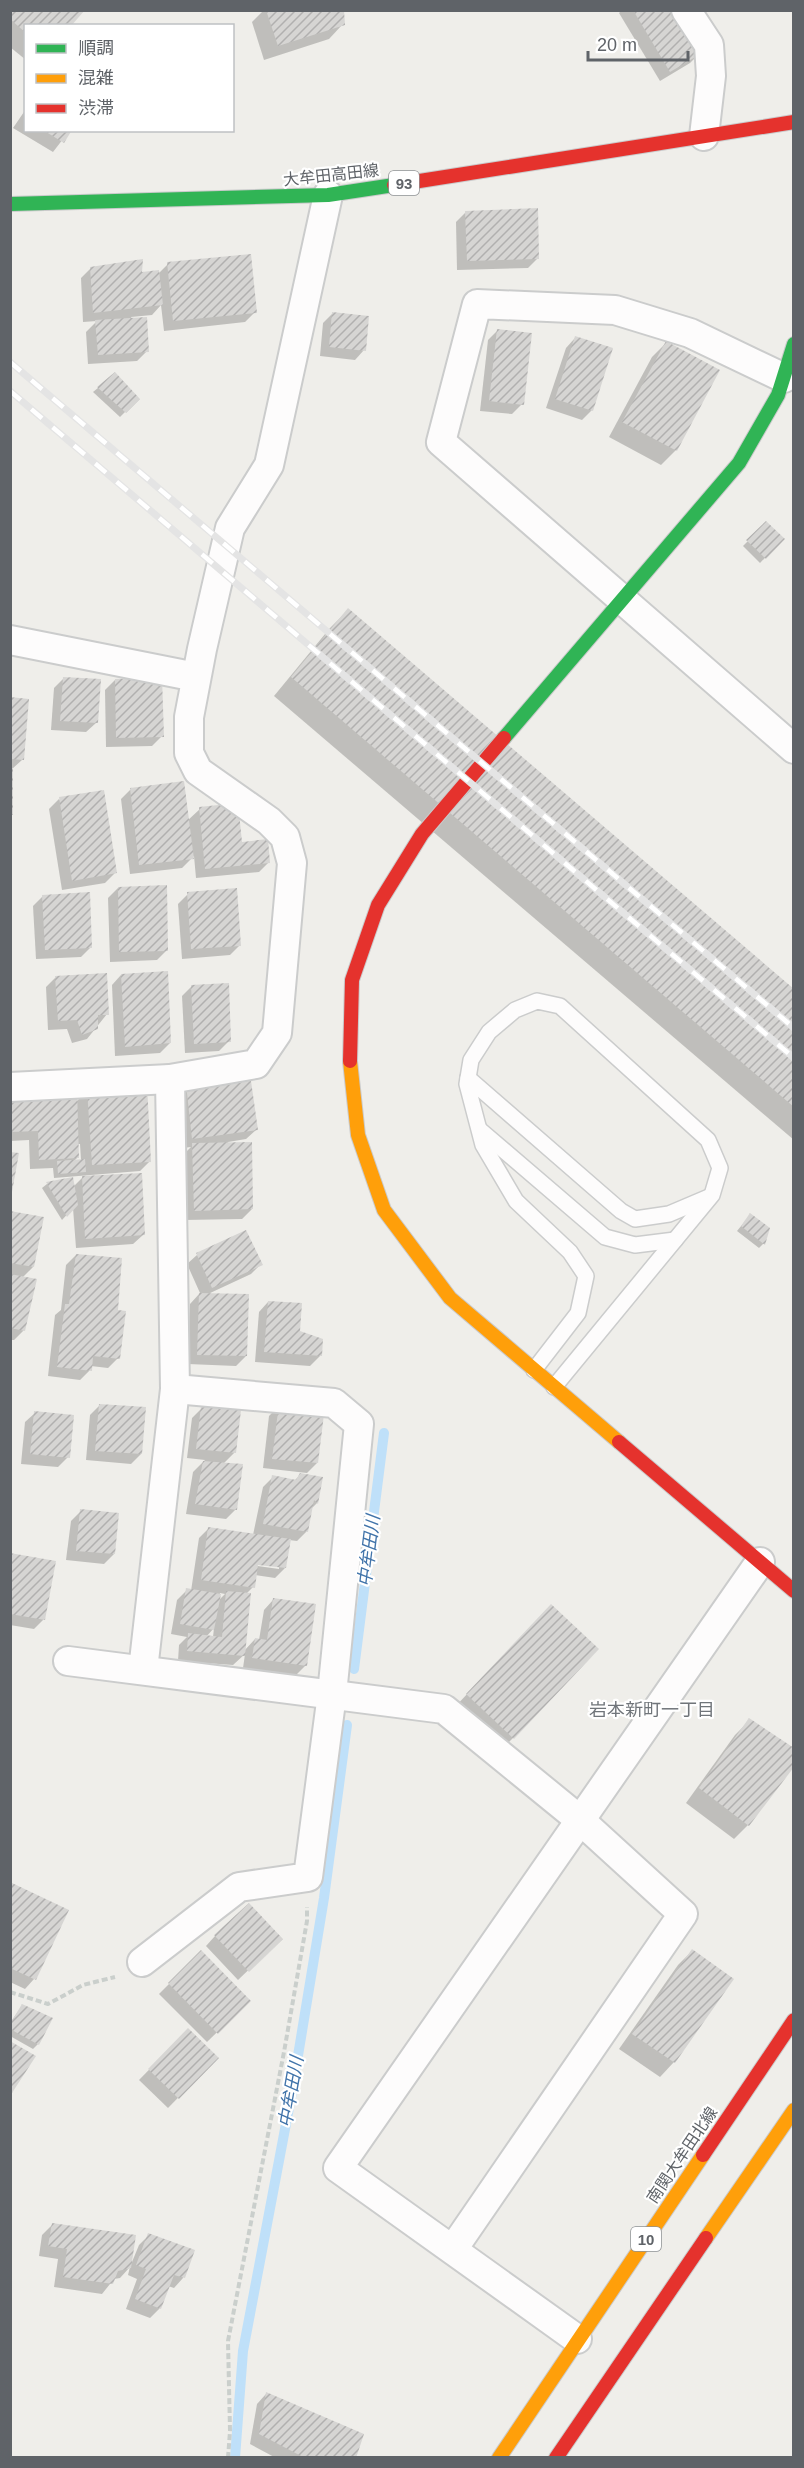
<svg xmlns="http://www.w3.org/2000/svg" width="804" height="2468" font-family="Arial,'Noto Sans JP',sans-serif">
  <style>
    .shadow { fill: #0003; fill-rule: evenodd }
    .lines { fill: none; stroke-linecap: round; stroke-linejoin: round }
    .stream { stroke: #bfe0f9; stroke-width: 10 }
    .building { fill: url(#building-hatch) }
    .lane-casing { stroke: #cbcccc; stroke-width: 18 }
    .street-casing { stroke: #cbcccc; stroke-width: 32 }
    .fast-casing { stroke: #cacacb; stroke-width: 16 }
    .slow-casing { stroke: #cacacb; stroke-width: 16 }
    .jam-casing { stroke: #cacacb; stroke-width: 16 }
    .path { stroke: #cacfcc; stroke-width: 4; stroke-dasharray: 6 3; stroke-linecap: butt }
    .lane { stroke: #fdfcfc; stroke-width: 15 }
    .street { stroke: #fdfcfc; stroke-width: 28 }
    .fast { stroke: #30b455; stroke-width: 14 }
    .slow { stroke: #ff9f0a; stroke-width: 14 }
    .jam { stroke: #e5322d; stroke-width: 14 }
    .rail-casing { stroke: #e4e4e4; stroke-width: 7 }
    .rail { stroke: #fff; stroke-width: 4.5; stroke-dasharray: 14; stroke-linecap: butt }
    .labels { text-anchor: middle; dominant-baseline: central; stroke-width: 4.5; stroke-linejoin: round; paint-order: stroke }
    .shield { fill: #fff; stroke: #8f9295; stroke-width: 1.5 }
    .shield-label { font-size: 15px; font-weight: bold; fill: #5f6368 }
    .street-label { font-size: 16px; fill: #5f6368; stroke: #fff }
    .water-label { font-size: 18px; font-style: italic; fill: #4174aa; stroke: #fff }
    .neighbourhood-label { font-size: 18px; fill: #70757a; stroke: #fff }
  </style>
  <defs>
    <pattern id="building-hatch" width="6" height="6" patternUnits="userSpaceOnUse" patternTransform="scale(1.5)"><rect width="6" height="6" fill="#d6d5d3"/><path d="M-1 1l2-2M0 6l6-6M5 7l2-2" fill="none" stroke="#b1b0af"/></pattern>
  </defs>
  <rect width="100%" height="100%" fill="#efeeea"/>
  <g class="shadow">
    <polygon points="10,10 26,26 26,60 10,47"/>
    <polygon points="264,10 343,10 343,24 329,39 264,60 252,22"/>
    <polygon points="622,10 674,10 700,53 690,63 660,81 619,13"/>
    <polygon points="26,109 26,130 70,130 53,152 13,128"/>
    <polygon points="466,212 538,258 528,268 457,270 456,222"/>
    <polygon points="168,264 255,312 245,322 164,331 161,305 152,315 131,317 147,351 137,361 88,364 86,332 97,321 83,322 81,278 91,268 158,274"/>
    <polygon points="333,313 364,350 355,360 320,356 323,323"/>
    <polygon points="498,330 522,404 512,414 480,411 488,340"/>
    <polygon points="575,338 592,410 582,420 546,408 566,348"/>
    <polygon points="666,343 718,371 676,450 661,465 609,437 652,357"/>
    <polygon points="115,374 138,399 120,417 93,392"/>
    <polygon points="766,523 783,539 760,563 743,546"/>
    <polygon points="348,610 794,991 794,1140 274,696 330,628"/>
    <polygon points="64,678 96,723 86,732 51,730 54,688"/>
    <polygon points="115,680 162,736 152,746 106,747 105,690"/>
    <polygon points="10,699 22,760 12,769 10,815"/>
    <polygon points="131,789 187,821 200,809 241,844 269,862 259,872 196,878 194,856 182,868 130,874 121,799"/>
    <polygon points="59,799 115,873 105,883 62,890 49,809"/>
    <polygon points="118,888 167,950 157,960 110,962 108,898"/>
    <polygon points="188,894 240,945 230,955 182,959 178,904"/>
    <polygon points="43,896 91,947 81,957 36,959 33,906"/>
    <polygon points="10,936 12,971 10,973"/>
    <polygon points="121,975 170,1043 160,1053 115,1056 112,985"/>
    <polygon points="56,977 107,1014 87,1039 72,1043 67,1029 48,1030 46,987"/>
    <polygon points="192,986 229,1041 219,1051 185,1053 182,996"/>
    <polygon points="186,1085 256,1130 246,1139 228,1142 252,1209 242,1219 184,1220 183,1155 191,1147 183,1148 176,1095"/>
    <path d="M88 1090 150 1161 140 1171 54 1178 53 1168 30 1169 29 1140 10 1141V1092L76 1102ZM78 1144H80L81 1160 74 1161 78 1157Z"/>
    <polygon points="82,1178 143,1235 133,1244 76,1248 73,1208 62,1220 42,1188 47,1184 71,1179 73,1187"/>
    <polygon points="10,1212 33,1267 22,1278 24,1330 14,1340 10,1340"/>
    <polygon points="746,1220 768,1229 763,1244 759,1248 737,1231"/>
    <polygon points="76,1255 116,1312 118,1358 108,1368 91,1366 90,1370 80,1380 48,1376 55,1315 61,1310 66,1265"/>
    <polygon points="197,1255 261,1264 251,1274 208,1294 246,1356 236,1366 188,1364 190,1304 200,1293 187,1264"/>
    <polygon points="268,1302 320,1356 310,1366 255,1362 259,1312"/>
    <polygon points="99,1406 141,1454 131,1464 86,1460 90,1415"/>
    <polygon points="279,1406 317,1463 307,1473 263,1468 269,1416"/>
    <polygon points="202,1408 235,1452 223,1464 236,1509 226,1519 186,1514 193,1472 205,1460 187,1458 192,1418"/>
    <polygon points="35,1413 68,1457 58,1467 21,1464 25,1422"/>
    <path d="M300 1475 321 1478 317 1503 311 1509 307 1531 297 1541 289 1540 285 1568 275 1578 255 1575 253 1587 246 1594 244 1651 255 1639 259 1640 264 1610 273 1600 306 1665 296 1675 243 1668 245 1654 233 1665 178 1661 179 1645 187 1637 171 1634 177 1600 187 1590 191 1591 199 1538 209 1528 253 1535 263 1487 273 1477 294 1481ZM251 1562 279 1566V1569L250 1565ZM220 1593 225 1594 218 1601ZM214 1628 213 1637H206Z"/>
    <polygon points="81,1511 114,1554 104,1564 66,1560 71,1521"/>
    <polygon points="10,1555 44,1619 34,1629 10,1625"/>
    <polygon points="537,1620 513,1738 499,1752 453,1709"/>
    <polygon points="750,1720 748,1825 734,1839 686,1803 735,1735"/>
    <polygon points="12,1885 34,1979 25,1989 10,1982 10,1886"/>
    <polygon points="215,1936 281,1939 238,1980 206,1946"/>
    <polygon points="692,1951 674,2062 660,2077 619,2049 678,1965"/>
    <polygon points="201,1952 249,2001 207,2042 159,1994"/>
    <polygon points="22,2006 38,2044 33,2049 10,2036 10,2023"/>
    <polygon points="188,2030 217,2058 168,2108 139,2080"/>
    <polygon points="52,2225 132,2262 139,2245 149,2235 193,2251 183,2278 174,2288 168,2286 160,2308 150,2318 126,2309 137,2279 128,2275 130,2267 120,2278 114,2279 102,2294 54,2287 58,2259 39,2256 42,2235"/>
    <polygon points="266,2394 354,2458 276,2458 250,2444 257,2404"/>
  </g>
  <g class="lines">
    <g class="stream">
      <polyline points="354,1669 384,1433"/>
      <polyline points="235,2458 243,2351 292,2092 324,1898 347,1725"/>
    </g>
  </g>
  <g class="building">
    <polygon points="10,10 85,10 71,26 26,26 26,33 10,19"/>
    <polygon points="266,10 344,10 345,25 278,46"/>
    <polygon points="633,10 676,10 702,53 670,72"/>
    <polygon points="43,130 72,130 64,143"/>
    <polygon points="538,208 539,259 467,261 465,211"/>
    <polygon points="251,254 257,313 173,321 167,262"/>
    <polygon points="143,259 142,272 159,270 163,305 93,313 90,267"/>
    <polygon points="332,312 369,316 366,351 329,347"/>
    <polygon points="147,317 149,352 98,355 95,320"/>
    <polygon points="497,329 532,333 524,405 489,401"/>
    <polygon points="575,336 613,348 593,411 555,399"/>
    <polygon points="666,341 720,370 677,451 622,422"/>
    <polygon points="115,372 140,399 126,413 97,387"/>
    <polygon points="766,521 785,539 766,559 746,540"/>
    <polygon points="348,608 794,989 794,1107 291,677"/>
    <polygon points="63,677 101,679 98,723 60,721"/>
    <polygon points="162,677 164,737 116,738 115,679"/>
    <polygon points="10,697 29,699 24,760 10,759"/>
    <rect x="10" y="768" width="3" height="47"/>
    <polygon points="184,781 194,859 139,865 130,788"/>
    <polygon points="104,790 117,873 72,881 59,797"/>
    <polygon points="238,803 242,842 268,839 270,863 205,869 199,807"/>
    <polygon points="167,885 168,951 119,952 118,887"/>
    <polygon points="237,888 241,946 191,949 187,892"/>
    <polygon points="90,892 92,948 45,950 42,895"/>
    <polygon points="168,971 171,1043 125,1047 121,974"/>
    <polygon points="107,973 109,1015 98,1015 98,1029 82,1035 77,1020 58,1021 55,976"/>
    <polygon points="229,983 231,1042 194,1044 191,985"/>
    <polygon points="250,1074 258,1130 192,1139 186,1084"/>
    <polygon points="147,1085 151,1162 92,1165 87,1089"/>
    <polygon points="77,1088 79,1158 39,1160 38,1131 10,1132 10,1090"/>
    <polygon points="252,1142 253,1209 194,1211 192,1143"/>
    <polygon points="10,1152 19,1153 12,1192 10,1192"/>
    <polygon points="85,1159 86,1172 58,1174 57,1161"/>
    <polygon points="142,1173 145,1235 85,1239 82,1176"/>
    <polygon points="73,1177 78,1205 67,1217 46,1182"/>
    <polygon points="10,1211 44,1217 34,1267 10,1263"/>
    <polygon points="750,1213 770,1228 765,1245 741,1226"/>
    <polygon points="246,1230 263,1265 212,1288 196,1253"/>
    <polygon points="76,1254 122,1258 118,1310 126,1311 120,1359 93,1356 92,1371 57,1367 65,1304 69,1304"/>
    <polygon points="10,1274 37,1279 25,1331 10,1328"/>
    <polygon points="199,1293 249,1294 247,1356 197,1355"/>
    <polygon points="268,1301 302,1303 300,1331 323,1339 322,1356 264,1352"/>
    <polygon points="99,1404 146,1407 142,1454 95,1451"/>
    <polygon points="279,1404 325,1406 318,1463 272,1459"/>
    <polygon points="201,1406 241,1410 236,1453 196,1449"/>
    <polygon points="34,1411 74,1415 70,1458 30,1454"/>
    <polygon points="203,1461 243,1464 237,1510 195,1504"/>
    <polygon points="300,1473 323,1477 318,1504 314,1500 308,1532 263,1524 272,1475 296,1480"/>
    <polygon points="80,1509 119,1513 115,1554 76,1551"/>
    <polygon points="208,1527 291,1539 286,1568 258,1565 255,1588 201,1580"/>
    <polygon points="10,1553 56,1561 45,1620 10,1614"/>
    <polygon points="186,1588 221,1594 214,1630 180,1624"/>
    <polygon points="226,1591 251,1593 245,1656 187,1651 188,1633 222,1637"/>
    <polygon points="273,1598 316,1604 307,1666 252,1658 255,1638 267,1640"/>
    <polygon points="551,1604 599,1649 514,1739 466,1694"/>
    <polygon points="749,1718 794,1748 794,1767 749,1826 699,1788"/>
    <polygon points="12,1883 69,1910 36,1980 10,1968"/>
    <polygon points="249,1903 283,1939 249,1972 214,1935"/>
    <polygon points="692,1949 734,1979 675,2063 632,2034"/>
    <polygon points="201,1950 251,2001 218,2034 168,1983"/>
    <polygon points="22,2004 53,2018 39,2045 10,2029 10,2024"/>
    <polygon points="188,2028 219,2058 179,2099 148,2069"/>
    <polygon points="10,2041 36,2056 10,2096"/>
    <polygon points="52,2223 136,2235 131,2268 118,2271 113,2284 63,2277 67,2249 48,2246"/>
    <polygon points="148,2233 195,2250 185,2278 174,2275 161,2309 135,2299 146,2269 136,2265"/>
    <polygon points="266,2392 364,2434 356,2458 305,2458 259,2434"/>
  </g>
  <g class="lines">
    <defs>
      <g id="lane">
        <polyline points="468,1078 621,1211 635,1219 669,1214 709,1197"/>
        <polyline points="480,1130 605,1237 635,1245 675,1240"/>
        <polyline points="534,1370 578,1313 586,1276 570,1252 516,1201 483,1145 467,1084 471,1060 489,1032 515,1010 537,1001 560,1006 708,1140 720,1168 712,1195 554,1387"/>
      </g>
      <g id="street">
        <polyline points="686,10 709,45 711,76 704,136"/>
        <polyline points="784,378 690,333 615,310 477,304 441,442 794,749"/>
        <polyline points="10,640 196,677"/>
        <polyline points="10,1087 170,1079 256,1064 277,1033 292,863 285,837 269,821 198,771 189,753 189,717 202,649 230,528 269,465 328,195"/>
        <polyline points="68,1661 444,1709 580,1820 683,1914 453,2249"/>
        <polyline points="143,1670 175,1389 170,1079"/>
        <polyline points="142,1962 239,1887 308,1877 332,1694 359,1424 334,1403 175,1389"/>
        <polyline points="577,2339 338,2168 760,1562"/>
      </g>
      <g id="fast">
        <polyline points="10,204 328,195 394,185"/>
        <polyline points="504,738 739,463 778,395 794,344"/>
      </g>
      <g id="slow">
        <polyline points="350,1061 358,1135 384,1210 450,1298 619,1442"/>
        <polyline points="706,2238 794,2110"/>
        <polyline points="499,2458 703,2155"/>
      </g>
      <g id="jam">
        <polyline points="394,185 794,122"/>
        <polyline points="350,1061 352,980 378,905 422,834 504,738"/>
        <polyline points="619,1442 794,1591"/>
        <polyline points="703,2155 794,2020"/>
        <polyline points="556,2458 706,2238"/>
      </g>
    </defs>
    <use href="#lane" class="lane-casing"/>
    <use href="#street" class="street-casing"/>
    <use href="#fast" class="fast-casing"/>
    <use href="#slow" class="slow-casing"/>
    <use href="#jam" class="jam-casing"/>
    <g class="path">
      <polyline points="10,1992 48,2004 83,1985 115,1977"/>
      <polyline points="228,2458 230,2431 228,2341 284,2052 307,1921 307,1907"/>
    </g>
    <use href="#lane" class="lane"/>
    <use href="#street" class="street"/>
    <use href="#fast" class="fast"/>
    <use href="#slow" class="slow"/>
    <use href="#jam" class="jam"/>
    <defs>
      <g id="rail">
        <polyline points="10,362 794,1028"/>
        <polyline points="10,391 794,1058"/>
      </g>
    </defs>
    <use href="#rail" class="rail-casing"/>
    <use href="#rail" class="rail"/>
  </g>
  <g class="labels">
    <g class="shield">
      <rect x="389" y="171" width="30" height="24" rx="4.5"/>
      <rect x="631" y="2227" width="30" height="24" rx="4.5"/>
    </g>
    <g class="shield-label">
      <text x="404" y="183">93</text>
      <text x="646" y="2239">10</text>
    </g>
    <g class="street-label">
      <text transform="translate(331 175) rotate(-6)">大牟田高田線</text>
      <text transform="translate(682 2155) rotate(-56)">南関大牟田北線</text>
    </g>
    <g class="water-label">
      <text transform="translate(369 1551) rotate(-83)">中牟田川</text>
      <text transform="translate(291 2092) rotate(-80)">中牟田川</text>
    </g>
    <g class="neighbourhood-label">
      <text x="652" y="1710">岩本新町一丁目</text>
    </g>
  </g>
  <rect width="804" height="2468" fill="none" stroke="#5f6368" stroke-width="24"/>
  <rect x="24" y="24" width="210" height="108" fill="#ffffff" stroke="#bfc1c3" stroke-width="1.5"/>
  <rect x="36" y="44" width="30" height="9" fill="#30b455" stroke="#bfc1c3" stroke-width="1.5"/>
  <text x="78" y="54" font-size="18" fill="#5f6368">順調</text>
  <rect x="36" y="74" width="30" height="9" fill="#ff9f0a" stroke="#bfc1c3" stroke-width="1.5"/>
  <text x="78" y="84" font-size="18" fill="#5f6368">混雑</text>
  <rect x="36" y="104" width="30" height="9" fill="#e5322d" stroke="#bfc1c3" stroke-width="1.5"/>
  <text x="78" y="114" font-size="18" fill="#5f6368">渋滞</text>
  <path d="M588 51v9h100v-9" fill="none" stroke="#5f6368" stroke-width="3"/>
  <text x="597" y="51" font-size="18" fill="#5f6368" stroke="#ffffff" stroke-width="4.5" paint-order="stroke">20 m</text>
</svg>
